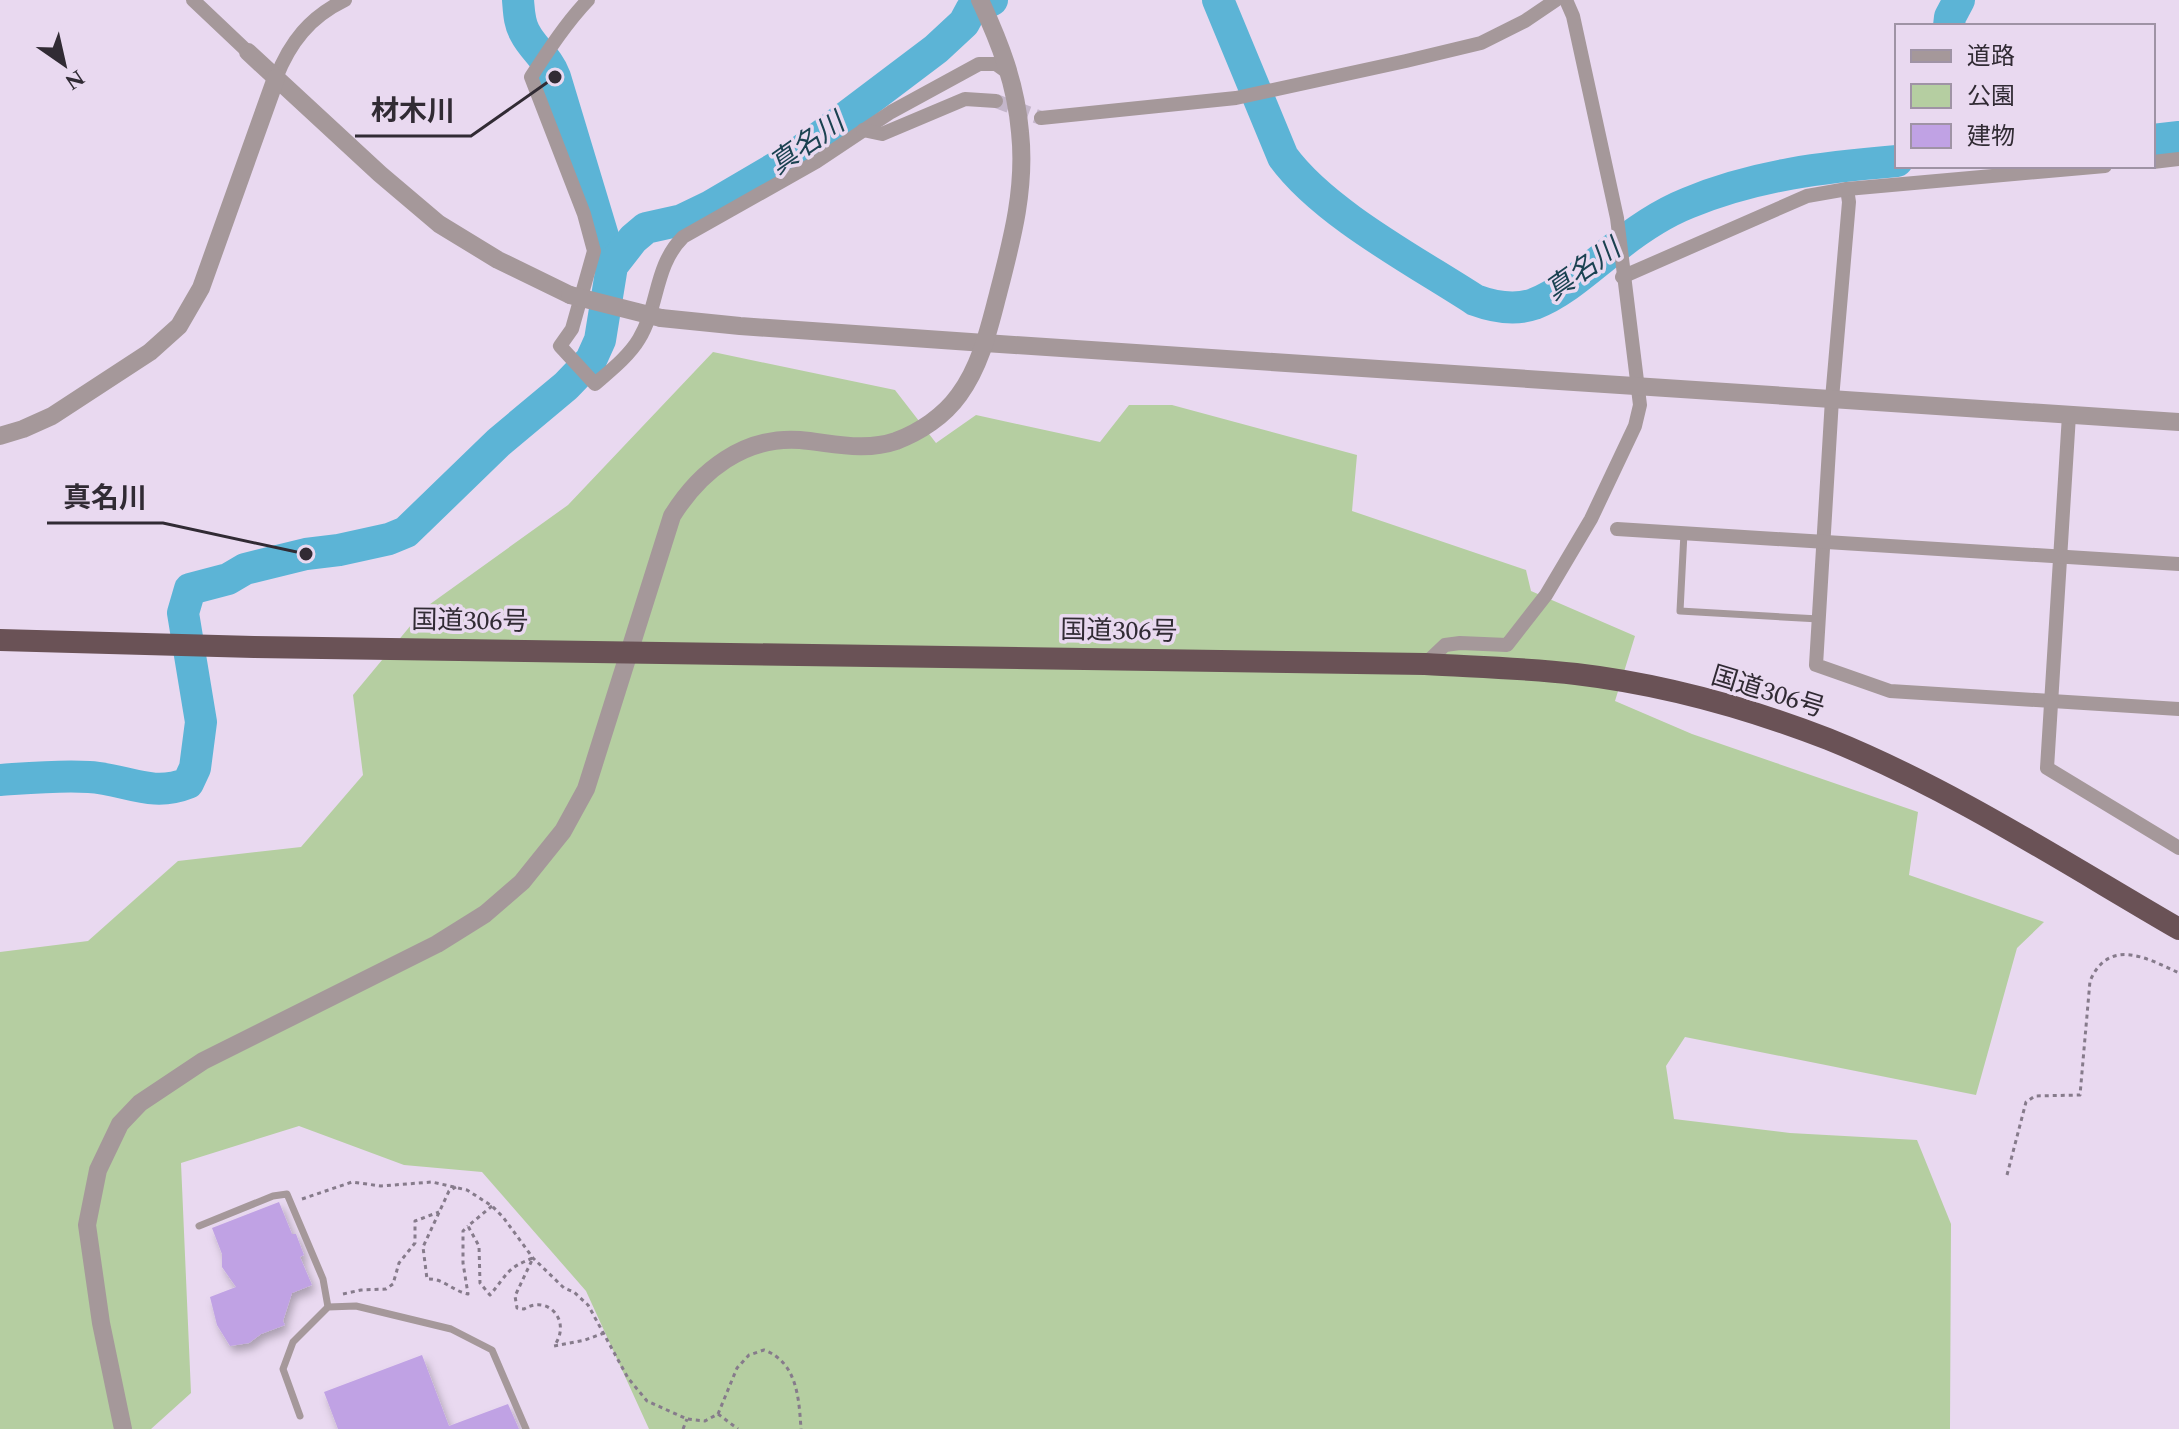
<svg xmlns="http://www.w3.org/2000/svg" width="2179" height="1429" font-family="Spectral,'Noto Sans JP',serif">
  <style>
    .green { fill: #b5cea1 }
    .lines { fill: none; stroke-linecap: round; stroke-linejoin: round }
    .river { stroke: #5cb4d6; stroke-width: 32 }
    .building { fill: #c0a2e4; filter: url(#shadow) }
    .minor-tunnel { stroke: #c4b6ca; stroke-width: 14; stroke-dasharray: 14 7; stroke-linecap: butt }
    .path { stroke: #867b8b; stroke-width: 3; stroke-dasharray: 4 4; stroke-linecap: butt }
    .service { stroke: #a5989a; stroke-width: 7 }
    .minor { stroke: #a5989a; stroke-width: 14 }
    .tertiary { stroke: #a5989a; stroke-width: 18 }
    .trunk { stroke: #6a5256; stroke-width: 22 }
    .tertiary-bridge { stroke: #a5989a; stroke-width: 18 }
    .labels { text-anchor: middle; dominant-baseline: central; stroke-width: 7; stroke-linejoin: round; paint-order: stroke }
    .street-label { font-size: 26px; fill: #312b34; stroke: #e9d9f0 }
    .water-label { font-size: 28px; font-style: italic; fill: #1b4251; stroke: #e9d9f0 }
    .leader { fill: none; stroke: #312b34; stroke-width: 3 }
    .callout-dot { fill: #312b34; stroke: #e9d9f0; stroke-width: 3 }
    .callout-label { font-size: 28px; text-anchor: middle; font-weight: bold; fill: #312b34; stroke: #e9d9f0; stroke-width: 7; stroke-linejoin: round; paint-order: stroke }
  </style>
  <defs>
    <filter id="shadow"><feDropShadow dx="3.5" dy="6" stdDeviation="4" flood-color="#0004"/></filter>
  </defs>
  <rect width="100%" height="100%" fill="#e9d9f0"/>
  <polygon class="green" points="713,352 895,390 936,443 976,415 1100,442 1129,405 1172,405 1357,455 1352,511 1526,570 1531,591 1635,636 1615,701 1692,734 1918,812 1909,875 2044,922 2017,948 1976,1095 1685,1037 1666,1066 1674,1119 1790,1133 1917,1140 1951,1224 1950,1429 649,1429 586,1291 482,1172 404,1165 299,1126 181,1163 191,1393 151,1429 0,1429 0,952 88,941 178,861 301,847 363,775 353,695 426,607 568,505"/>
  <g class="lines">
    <g class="river">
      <path d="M518 0C519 11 519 23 525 33 533 49 548 58 555 77L612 266"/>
      <path d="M1218 0 1283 157C1324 213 1415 261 1475 300 1494 307 1514 311 1534 304 1560 294 1584 273 1605 256 1630 235 1658 215 1688 203 1755 175 1825 167 1897 161"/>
      <polyline points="1949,26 1950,17 1959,0"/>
      <polyline points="2153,140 2179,137"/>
      <path d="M0 780C29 778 60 775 89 777 126 779 151 798 188 783L195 768 201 722 183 613 190 589 228 579 245 569 306 554 339 550 389 539 406 532 499 442 566 386 591 360 600 340 612 266 633 239 646 228 682 220 709 207 789 160 936 49 964 23 971 10 992 0"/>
    </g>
  </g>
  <g class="building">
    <polygon points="279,1202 292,1234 296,1234 304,1255 300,1257 312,1285 292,1293 283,1321 285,1325 261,1334 249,1343 230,1346 217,1325 210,1297 236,1287 222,1267 222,1254 212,1228"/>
    <polygon points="422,1355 449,1426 508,1404 519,1429 338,1429 324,1392"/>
  </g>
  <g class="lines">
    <polyline class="minor-tunnel" points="996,101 1041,118"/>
    <g class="path">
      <path d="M2007 1175 2026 1102 2035 1096 2080 1095 2090 981C2109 937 2147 958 2179 973"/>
      <path d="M456 1187 449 1191 423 1247 427 1279C444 1278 452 1291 468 1294L463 1263V1231L468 1226"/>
      <path d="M302 1199 352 1182 381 1186 432 1182 467 1190 492 1206 503 1217 533 1258 564 1288 574 1292 588 1305 628 1378 647 1401 687 1419 705 1421 718 1414 737 1368 749 1355 764 1350C797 1362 799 1398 801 1429"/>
      <path d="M492 1206 468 1226 479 1246 480 1283 490 1295C507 1275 506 1268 533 1258L515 1296 517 1308 524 1309C549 1294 572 1322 554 1346L585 1340 604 1333"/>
      <polyline points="343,1294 361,1290 386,1289 393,1284 399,1263 415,1243 415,1221 439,1212"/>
      <polyline points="718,1414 738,1429"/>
      <polyline points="683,1429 687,1419"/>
    </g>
    <g class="service">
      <polyline points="1684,533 1680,611 1819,619"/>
      <polyline points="199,1226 273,1196 287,1194 323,1279 328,1307"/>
      <polyline points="300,1416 283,1369 293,1342 328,1307 356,1306 451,1329 492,1350 526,1429"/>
    </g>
    <g class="minor">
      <polyline points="193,0 248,52"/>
      <path d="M588 0C566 23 548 51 531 77L584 214 594 251 572 329 560 346 595 384C610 371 629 356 639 339 659 306 654 266 683 237L816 162 891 112 979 64H996L1010 74"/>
      <path d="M276 78C290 42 310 17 345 0"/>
      <polyline points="1041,118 1236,98 1406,61 1481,43 1525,21 1556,0"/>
      <polyline points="863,130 882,134 965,99 996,101"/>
      <polyline points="2153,162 2179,159"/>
      <polyline points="1847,189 1849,202 1832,399 1816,665 1890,691 2179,709"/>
      <polyline points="1622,277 1807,196 1847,189 2105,166"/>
      <polyline points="2069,415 2047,768 2179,848"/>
      <polyline points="1617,529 2179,564"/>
      <polyline points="1425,664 1445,645 1460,643 1507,645 1546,595 1591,519 1635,426 1640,405 1617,218 1573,16 1566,0"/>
    </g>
    <g class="tertiary">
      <polyline points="248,52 380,174 439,224 498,260 570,295"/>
      <polyline points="661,318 740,326 985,343 2179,422"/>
      <polyline points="0,436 23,429 52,416 150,352 179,326 201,288 276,78"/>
      <path d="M123 1429 101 1323 87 1225 98 1170 120 1124 140 1103 203 1061 437 944 485 914 522 882 563 831 586 789 672 516C700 471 744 436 800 440 833 443 864 452 896 441 920 432 944 416 959 395 981 365 989 328 998 294 1012 240 1026 188 1020 132 1016 84 1000 43 980 0"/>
    </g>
    <path class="trunk" d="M0 640 254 647 1425 664C1476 667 1526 668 1576 674 1661 684 1748 708 1828 739 1950 788 2065 863 2179 929"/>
    <polyline class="tertiary-bridge" points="570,295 661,318"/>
  </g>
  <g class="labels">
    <g class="street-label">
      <text transform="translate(470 621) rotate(1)">国道306号</text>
      <text transform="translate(1119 631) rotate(1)">国道306号</text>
      <text transform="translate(1768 692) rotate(17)">国道306号</text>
    </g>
    <g class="water-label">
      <text transform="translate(807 144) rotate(-35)">真名川</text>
      <text transform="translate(1583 270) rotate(-35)">真名川</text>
    </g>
  </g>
  <path class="leader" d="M555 77L471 136H355M306 554L163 523H47"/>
  <g class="callout-dot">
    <circle cx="555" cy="77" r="8"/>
    <circle cx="306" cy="554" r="8"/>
  </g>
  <g class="callout-label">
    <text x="413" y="120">材木川</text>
    <text x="105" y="507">真名川</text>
  </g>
  <rect x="1895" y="24" width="260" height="144" fill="#e9d9f0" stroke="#9f93a5" stroke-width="2"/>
  <rect x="1911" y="50" width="40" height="12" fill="#a5989a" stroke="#9f93a5" stroke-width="2"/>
  <text x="1967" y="64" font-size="24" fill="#312b34">道路</text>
  <rect x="1911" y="84" width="40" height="24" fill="#b5cea1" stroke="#9f93a5" stroke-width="2"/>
  <text x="1967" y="104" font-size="24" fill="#312b34">公園</text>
  <rect x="1911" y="124" width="40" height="24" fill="#c0a2e4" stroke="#9f93a5" stroke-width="2"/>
  <text x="1967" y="144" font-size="24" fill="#312b34">建物</text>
  <g transform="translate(64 64) rotate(146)" stroke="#e9d9f0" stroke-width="6" paint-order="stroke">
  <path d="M0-6L14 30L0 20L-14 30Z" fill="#312b34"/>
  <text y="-12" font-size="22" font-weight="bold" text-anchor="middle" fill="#312b34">N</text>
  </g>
</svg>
